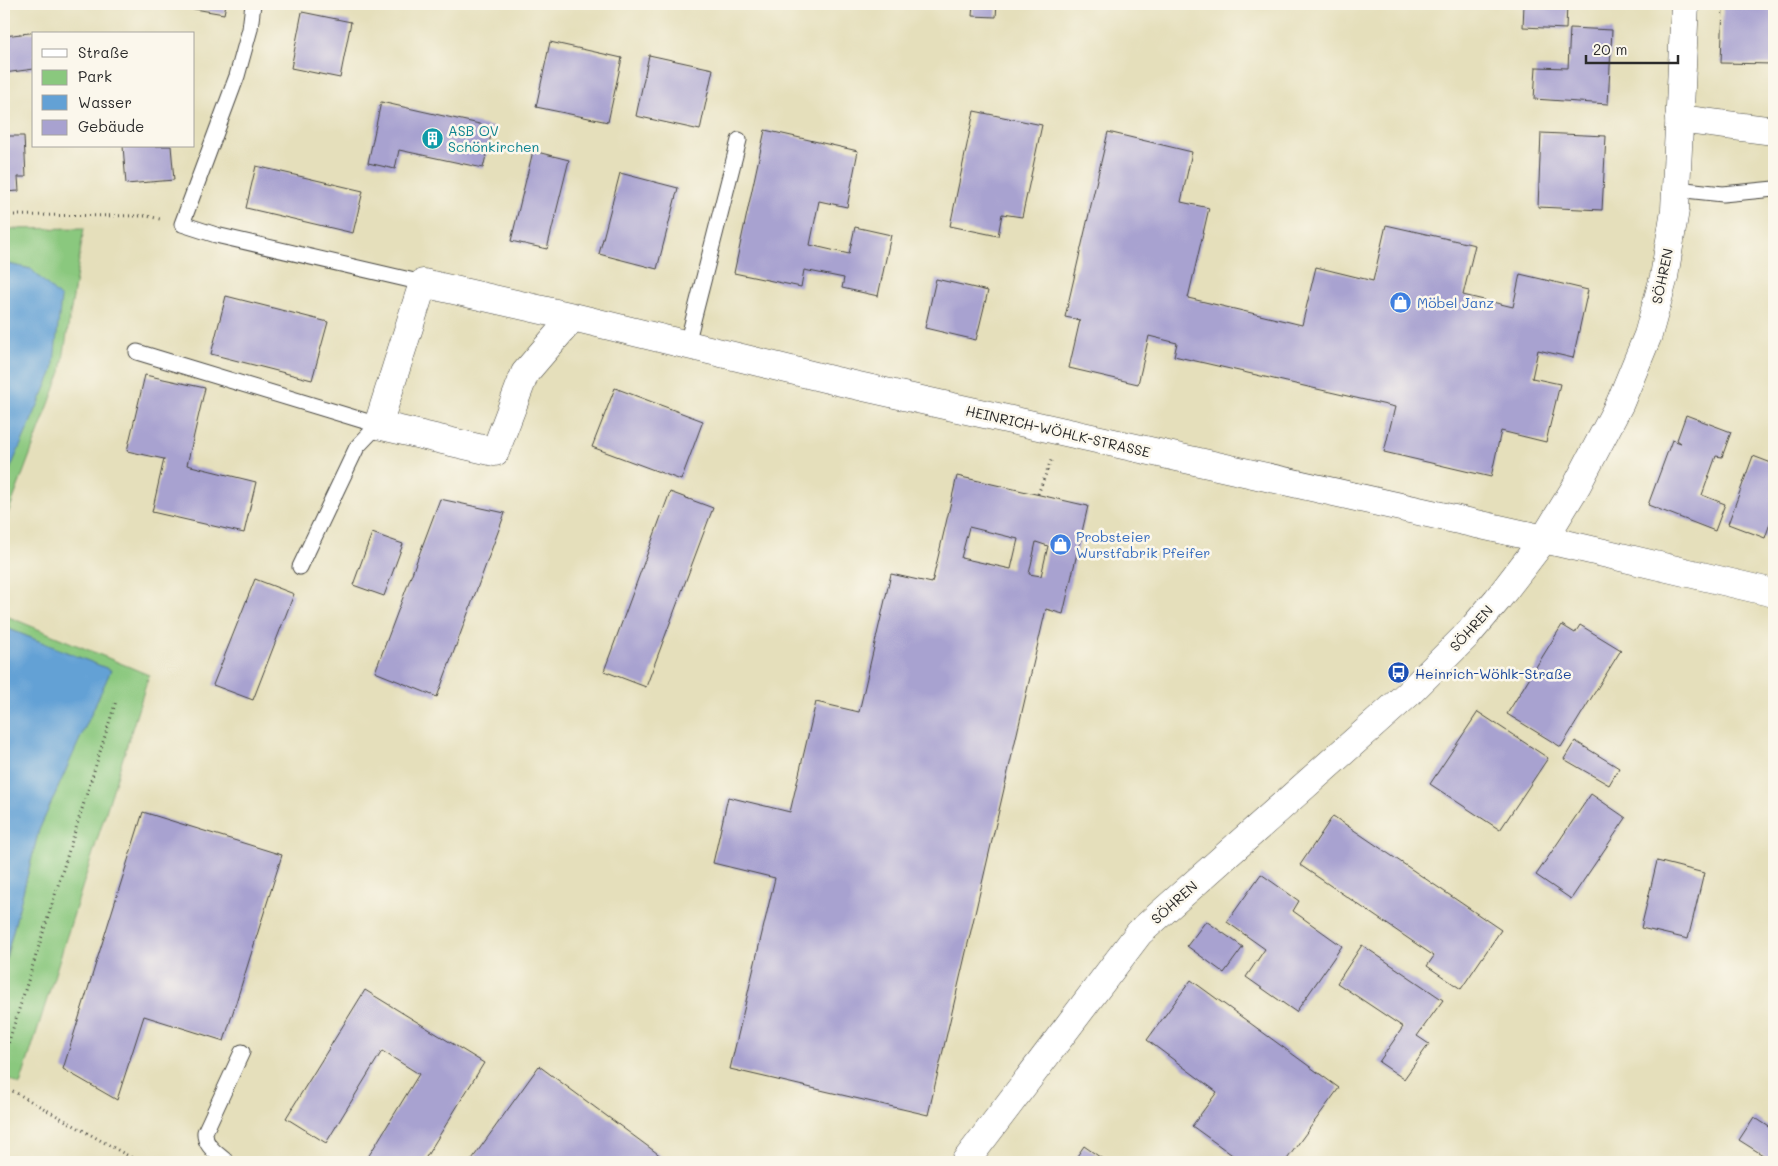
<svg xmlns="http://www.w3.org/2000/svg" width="1778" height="1166" font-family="Mali,sans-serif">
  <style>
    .green { fill: #8ac87e; stroke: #5a7a54 }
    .water { fill: #63a1d5; stroke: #476680 }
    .building { fill: #a8a2d0; fill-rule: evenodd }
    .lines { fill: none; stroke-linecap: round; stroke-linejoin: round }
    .lane-casing { stroke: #474641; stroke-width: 17 }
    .street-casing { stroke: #474641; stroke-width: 29 }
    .path { stroke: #474641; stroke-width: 3; stroke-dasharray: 1 4; stroke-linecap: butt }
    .lane { stroke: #fff; stroke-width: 15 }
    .street { stroke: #fff; stroke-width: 28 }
    .labels { text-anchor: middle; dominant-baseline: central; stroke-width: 5; stroke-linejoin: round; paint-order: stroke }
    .culture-label { font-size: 14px; fill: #0d838f; stroke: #fbf7ec; text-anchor: start }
    .street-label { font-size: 14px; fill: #2b2b2b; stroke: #fbf7ec }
    .shop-label { font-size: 14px; fill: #366cbe; stroke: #fbf7ec; text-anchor: start }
    .transit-label { font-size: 14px; fill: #164399; stroke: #fbf7ec; text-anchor: start }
  </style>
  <rect width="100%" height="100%" fill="#fbf7ec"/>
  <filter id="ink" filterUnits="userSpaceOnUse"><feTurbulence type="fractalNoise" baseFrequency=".02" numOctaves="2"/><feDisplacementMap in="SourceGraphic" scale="10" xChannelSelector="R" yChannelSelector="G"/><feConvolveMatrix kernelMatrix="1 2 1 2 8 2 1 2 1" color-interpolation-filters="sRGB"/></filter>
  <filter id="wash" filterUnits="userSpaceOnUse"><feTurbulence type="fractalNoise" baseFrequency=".0096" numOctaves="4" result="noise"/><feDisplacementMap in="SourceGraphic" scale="20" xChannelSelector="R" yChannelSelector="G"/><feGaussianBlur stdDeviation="1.12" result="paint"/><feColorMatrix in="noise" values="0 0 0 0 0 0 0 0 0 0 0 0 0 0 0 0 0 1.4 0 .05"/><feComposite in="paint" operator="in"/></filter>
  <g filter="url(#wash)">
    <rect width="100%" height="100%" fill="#e5dfbb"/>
    <g class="green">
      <polygon points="84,228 61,372 4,524 4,483 9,470 31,269 4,263 4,229"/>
      <polygon points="4,615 149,675 20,1085 4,1076 4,966 39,830 110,670 4,627"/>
    </g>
    <g class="water">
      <polygon points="4,263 31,269 61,298 53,371 4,483"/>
      <polygon points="4,627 111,670 39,830 4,966"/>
    </g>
    <g id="blocks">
      <g class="building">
        <polygon points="183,4 226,4 224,14 183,7"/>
        <polygon points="973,4 997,4 996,17 972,16"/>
        <polygon points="1524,4 1567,4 1566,29 1523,27"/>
        <polygon points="1723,4 1774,4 1774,64 1721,63"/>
        <polygon points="302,12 351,22 340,78 291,68"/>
        <polygon points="1570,28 1612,30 1608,104 1534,99 1536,67 1568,68"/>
        <polygon points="38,32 39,34 34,34 34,69 4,73 4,36"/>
        <polygon points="550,42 622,58 608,122 536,107"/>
        <polygon points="649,55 713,69 700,130 636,116"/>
        <polygon points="381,102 493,127 483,168 399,150 395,169 368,163"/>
        <polygon points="974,111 1042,125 1022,217 1002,214 998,236 950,226"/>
        <polygon points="765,130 858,151 847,207 819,201 810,245 849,254 855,227 891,235 878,296 842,288 844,278 804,270 801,287 734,273"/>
        <polygon points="1108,132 1192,152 1181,202 1209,208 1188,298 1302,325 1316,267 1373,281 1386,225 1475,245 1463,295 1513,307 1520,274 1588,290 1573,358 1538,350 1532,378 1560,384 1546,442 1501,431 1491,477 1384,452 1395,407 1174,356 1177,343 1149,336 1138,384 1069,368 1080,320 1065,317"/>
        <polygon points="1541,133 1606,136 1602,210 1538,207"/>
        <polygon points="4,136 24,136 26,177 18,177 19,191 4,192"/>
        <polygon points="123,146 171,146 174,180 126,184"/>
        <polygon points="533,151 569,160 547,249 511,241"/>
        <polygon points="256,166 363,191 353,233 246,208"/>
        <polygon points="620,173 678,188 657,269 599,254"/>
        <polygon points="936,279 988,291 976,340 925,328"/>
        <polygon points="226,296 328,322 312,380 211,354"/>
        <polygon points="145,375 205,388 187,465 256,482 244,533 152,512 164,459 127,451"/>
        <polygon points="615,388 703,421 681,480 592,447"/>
        <polygon points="1686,415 1731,432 1722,457 1716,456 1702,495 1725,504 1715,531 1648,505 1672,440 1681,443 1677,440"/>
        <polygon points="1753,456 1774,464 1774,512 1765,538 1728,524"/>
        <path d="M957 476 1088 506 1063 614 1046 609 928 1115 730 1069 775 878 713 863 728 797 790 812 816 702 859 712 891 574 932 583ZM969 527 1018 539 1011 569 961 558ZM1036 542 1048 546 1041 576 1029 574Z"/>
        <polygon points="670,492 713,508 646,687 604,671"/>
        <polygon points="440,499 505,513 437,697 375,672"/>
        <polygon points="372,533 403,544 384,596 353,585"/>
        <polygon points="255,579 294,594 253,700 213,685"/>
        <polygon points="1562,625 1575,633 1580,625 1621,650 1561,747 1507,714"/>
        <polygon points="1478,712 1548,758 1500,830 1430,784"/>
        <polygon points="1575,741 1619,768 1609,785 1564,759"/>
        <polygon points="1591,794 1626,818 1571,899 1536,875"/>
        <polygon points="143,812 282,855 224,1041 144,1016 117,1100 63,1069"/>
        <polygon points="1333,816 1501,930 1461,989 1427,966 1434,956 1300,865"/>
        <polygon points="1657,861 1704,873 1688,939 1641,928"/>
        <polygon points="1261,874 1299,901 1293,911 1342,946 1296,1012 1246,977 1265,949 1227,922"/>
        <polygon points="1206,921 1243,947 1224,973 1187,946"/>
        <polygon points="1362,945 1443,1000 1417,1036 1429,1044 1404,1079 1379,1062 1403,1027 1337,983"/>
        <polygon points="1191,980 1339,1088 1285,1162 1242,1162 1192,1126 1217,1092 1147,1040"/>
        <polygon points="365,990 484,1063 423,1162 365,1162 419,1074 382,1051 326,1143 286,1118"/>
        <polygon points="539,1066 669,1162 470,1162"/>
        <polygon points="1754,1117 1774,1130 1774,1162 1739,1140"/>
        <polygon points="1084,1146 1107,1162 1073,1162"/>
      </g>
    </g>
  </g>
  <g filter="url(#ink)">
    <use href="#blocks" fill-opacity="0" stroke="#474641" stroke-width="1"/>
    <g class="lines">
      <defs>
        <g id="lane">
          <polyline points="253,4 250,29 237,76 182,224 216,235 423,283"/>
          <polyline points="1676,189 1723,194 1774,189"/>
          <polyline points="687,344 739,140"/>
          <polyline points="137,352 378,425 357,447 300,567"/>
          <path d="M227 1162C217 1153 204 1146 205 1132L242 1052"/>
        </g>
        <g id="street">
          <polyline points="1679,119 1774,131"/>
          <polyline points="573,317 525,373 495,452 378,425 423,283 573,317 832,380 1544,539 1774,593"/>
          <polyline points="965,1162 1139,933 1408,694 1468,634 1497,600 1544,539 1577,485 1620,403 1648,335 1664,277 1675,210 1685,4"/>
        </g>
      </defs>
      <use href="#lane" class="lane-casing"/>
      <use href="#street" class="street-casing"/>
      <g class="path">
        <polyline points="4,215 147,216 160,219"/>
        <polyline points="1038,494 1052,458"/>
        <polyline points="4,1057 116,701"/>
        <polyline points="4,1086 139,1162"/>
      </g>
      <use href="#lane" class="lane"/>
      <use href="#street" class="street"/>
    </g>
  </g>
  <defs>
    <symbol id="building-disc" viewBox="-11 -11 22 22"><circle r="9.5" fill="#0f9aa8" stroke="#fbf7ec"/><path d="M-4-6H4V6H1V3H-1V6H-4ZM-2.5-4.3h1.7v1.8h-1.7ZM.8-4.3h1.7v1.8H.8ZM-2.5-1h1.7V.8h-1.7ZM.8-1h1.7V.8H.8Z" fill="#fff"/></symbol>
    <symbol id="shop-disc" viewBox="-11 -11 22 22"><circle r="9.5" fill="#3f7fe0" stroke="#fbf7ec"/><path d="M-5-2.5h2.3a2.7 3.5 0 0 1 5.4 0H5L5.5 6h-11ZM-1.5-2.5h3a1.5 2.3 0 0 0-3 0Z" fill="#fff"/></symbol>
    <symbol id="bus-disc" viewBox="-11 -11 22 22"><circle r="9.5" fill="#1a4fb4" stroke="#fbf7ec"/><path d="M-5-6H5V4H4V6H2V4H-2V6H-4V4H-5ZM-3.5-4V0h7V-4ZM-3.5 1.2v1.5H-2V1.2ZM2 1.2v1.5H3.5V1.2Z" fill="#fff"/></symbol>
  </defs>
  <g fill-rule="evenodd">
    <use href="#building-disc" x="420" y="126" width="25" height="25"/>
    <use href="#shop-disc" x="1388" y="290" width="25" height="25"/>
    <use href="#shop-disc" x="1048" y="532" width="25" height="25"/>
    <use href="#bus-disc" x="1386" y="660" width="25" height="25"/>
  </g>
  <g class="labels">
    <g class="culture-label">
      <text x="448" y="130">ASB OV<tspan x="448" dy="16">Schönkirchen</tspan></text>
    </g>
    <g class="street-label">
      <text transform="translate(1662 276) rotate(-78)">SÖHREN</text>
      <text transform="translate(1058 431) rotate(13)">HEINRICH-WÖHLK-STRASSE</text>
      <text transform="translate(1471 628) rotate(-48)">SÖHREN</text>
      <text transform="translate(1174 902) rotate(-42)">SÖHREN</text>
    </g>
    <g class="shop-label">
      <text x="1417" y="302">Möbel Janz</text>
      <text x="1076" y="536">Probsteier<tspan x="1076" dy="16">Wurstfabrik Pfeifer</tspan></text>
    </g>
    <g class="transit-label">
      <text x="1415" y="673">Heinrich-Wöhlk-Straße</text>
    </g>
  </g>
  <rect width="1778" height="1166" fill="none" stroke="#fbf7ec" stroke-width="20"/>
  <rect x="32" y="32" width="162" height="115" fill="#fbf7ec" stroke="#a8a59f"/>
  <rect x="42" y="49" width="25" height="8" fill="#ffffff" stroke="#a8a59f"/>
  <text x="78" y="58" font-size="15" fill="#2b2b2b">Straße</text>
  <rect x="42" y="70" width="25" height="15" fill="#8ac87e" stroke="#a8a59f"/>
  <text x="78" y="82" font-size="15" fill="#2b2b2b">Park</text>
  <rect x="42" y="95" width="25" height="15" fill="#63a1d5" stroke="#a8a59f"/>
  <text x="78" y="108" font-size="15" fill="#2b2b2b">Wasser</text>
  <rect x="42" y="120" width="25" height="15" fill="#a8a2d0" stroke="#a8a59f"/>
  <text x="78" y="132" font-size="15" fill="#2b2b2b">Gebäude</text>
  <path d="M1586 55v8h92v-8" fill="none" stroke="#2b2b2b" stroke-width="2.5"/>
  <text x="1593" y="55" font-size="15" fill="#2b2b2b" stroke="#fbf7ec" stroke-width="4" paint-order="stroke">20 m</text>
</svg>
